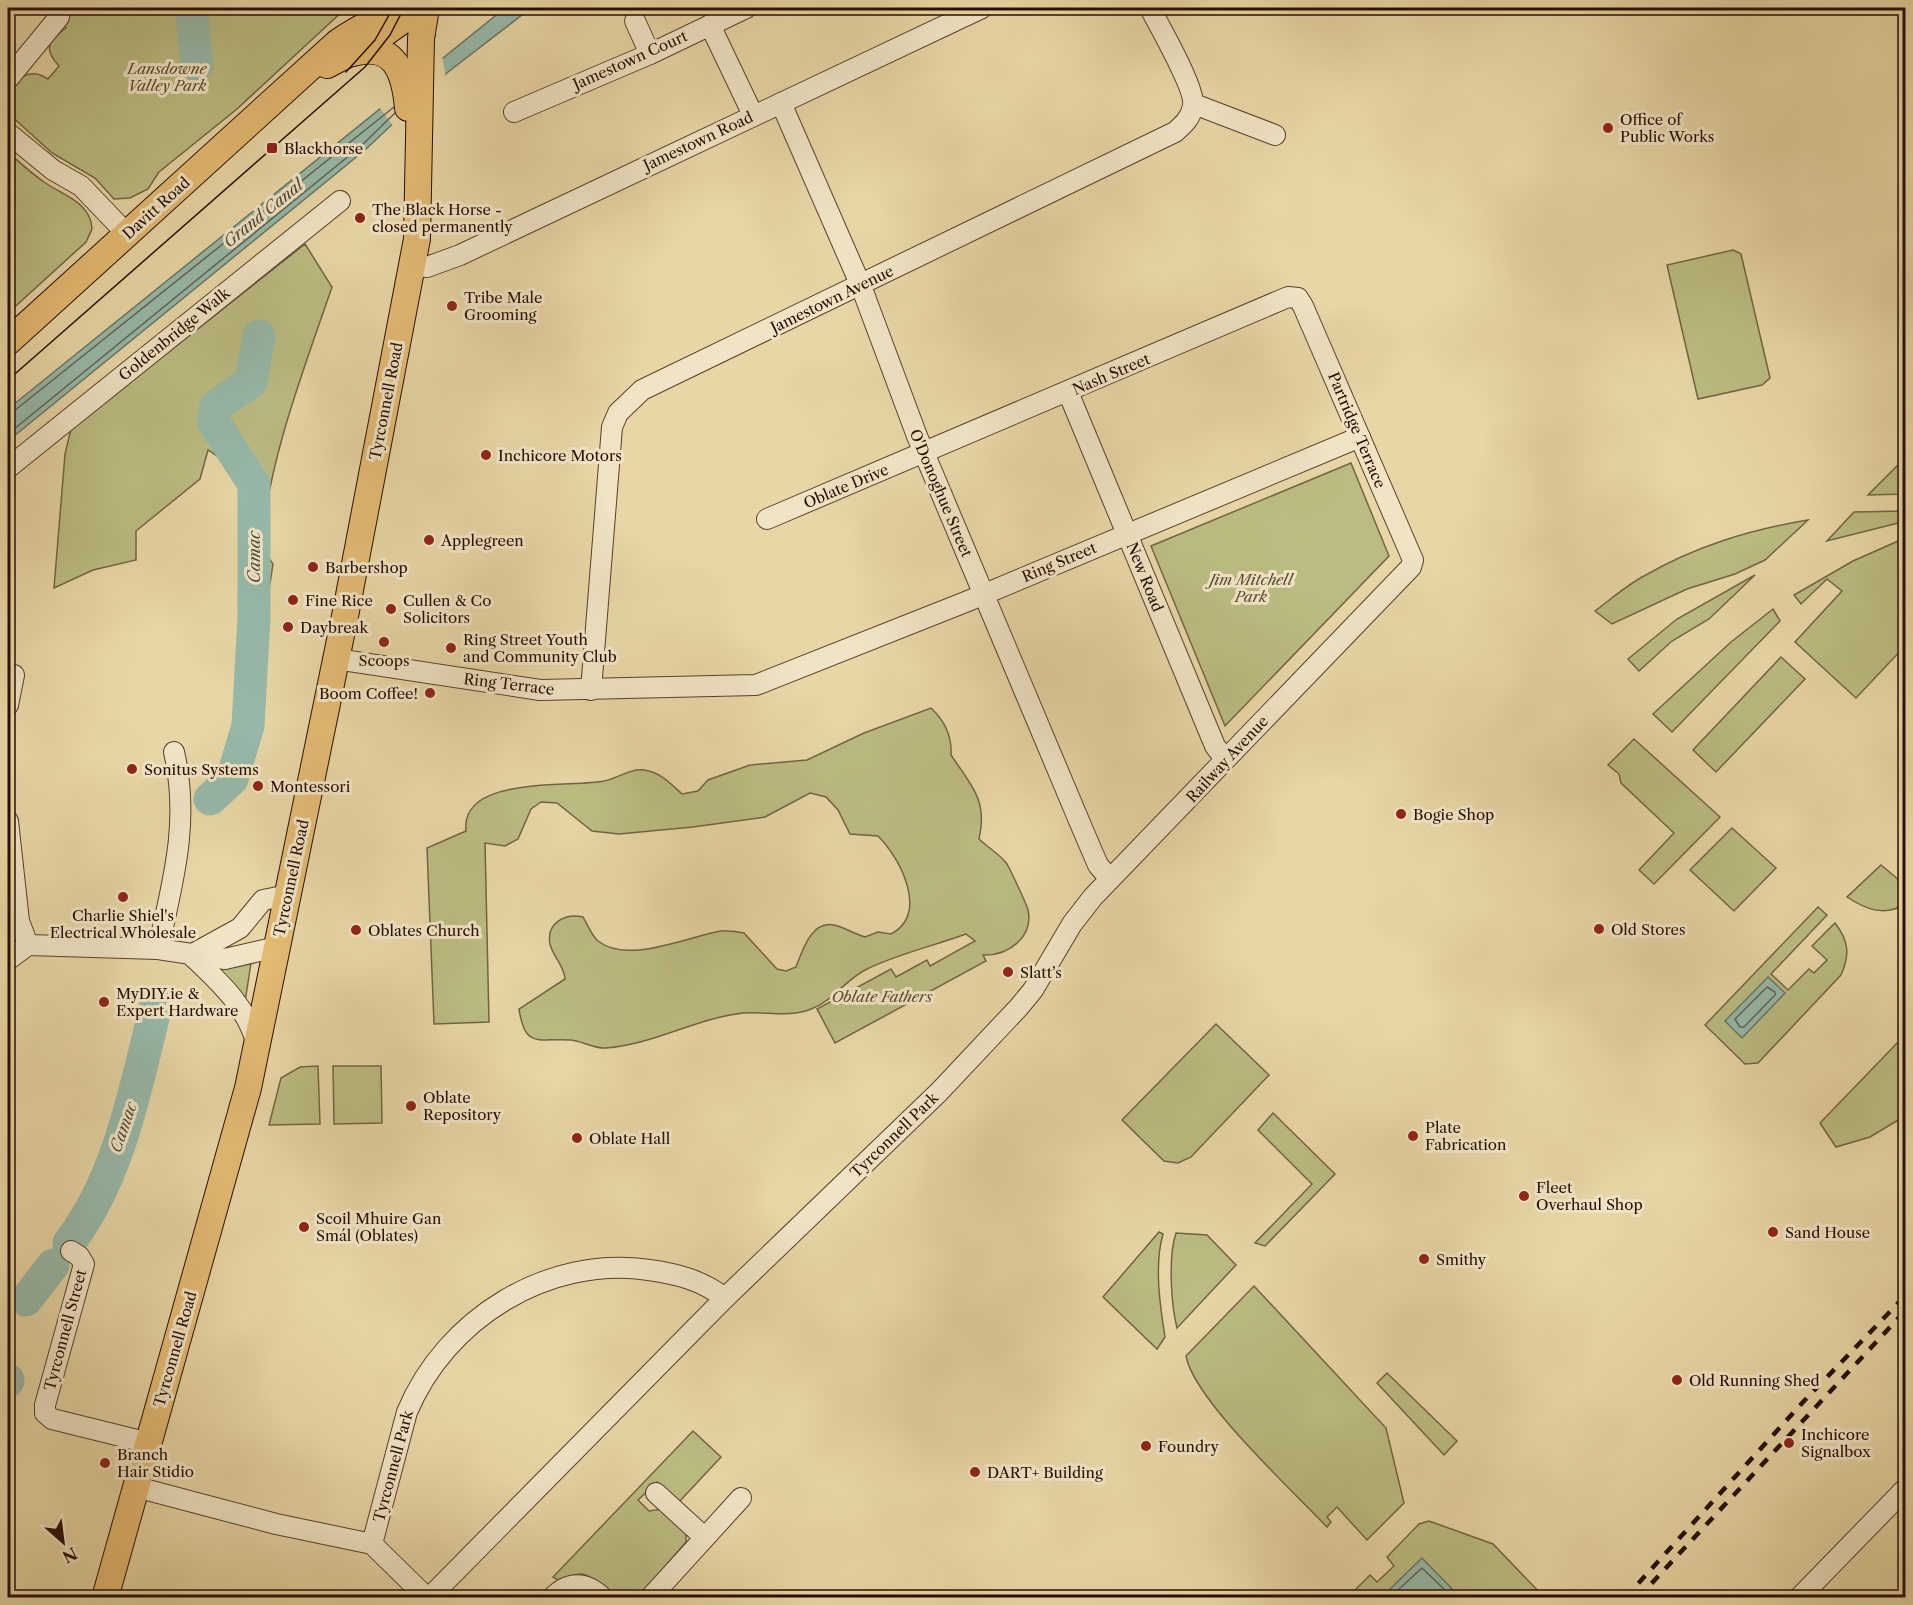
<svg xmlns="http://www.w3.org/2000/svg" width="1913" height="1605" font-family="'Libre Caslon Text',serif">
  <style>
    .green { fill: #bbbc83; stroke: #716542; stroke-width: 1.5 }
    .water { fill: #97b9a9; stroke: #6a7565; stroke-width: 1.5 }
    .pier { fill: #e8d6a6 }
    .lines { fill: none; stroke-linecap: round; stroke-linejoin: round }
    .shore { stroke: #5f6454; stroke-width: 1.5 }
    .river { stroke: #97b9a9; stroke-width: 33 }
    .minor-casing { stroke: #57402a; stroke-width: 22 }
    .major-casing { stroke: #270e00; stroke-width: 28 }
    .minor { stroke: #f0e4c5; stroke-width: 20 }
    .major { stroke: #e4bb73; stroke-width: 26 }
    .tram { stroke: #270e00; stroke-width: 1.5 }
    .rail { stroke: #270e00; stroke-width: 4.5; stroke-dasharray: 10 10; stroke-linecap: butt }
    .poi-dot { fill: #8f2418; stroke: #f0e4c5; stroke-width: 2 }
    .labels { text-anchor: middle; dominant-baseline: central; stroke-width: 6; stroke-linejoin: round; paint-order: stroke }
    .street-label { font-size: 15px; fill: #270e00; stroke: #f0e4c5 }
    .park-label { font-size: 15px; font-style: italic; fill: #5b4b2e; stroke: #f0e4c5 }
    .poi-label { font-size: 15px; fill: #270e00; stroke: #f0e4c5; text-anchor: start }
    .water-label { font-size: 16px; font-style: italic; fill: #4e4a3b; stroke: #f0e4c5 }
  </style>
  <rect width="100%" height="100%" fill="#e8d6a6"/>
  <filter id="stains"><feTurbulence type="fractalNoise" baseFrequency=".00333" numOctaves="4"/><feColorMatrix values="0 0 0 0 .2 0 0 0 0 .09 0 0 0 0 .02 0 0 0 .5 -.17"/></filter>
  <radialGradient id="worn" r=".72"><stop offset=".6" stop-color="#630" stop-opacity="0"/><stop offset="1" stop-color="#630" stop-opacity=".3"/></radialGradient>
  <g class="green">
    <path d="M57 8H346L237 109 159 172 148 189 130 198 114 199 95 178 52 153 8 113C7 91 22 62 48 79L59 66C43 49 48 41 66 28Z"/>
    <path d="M8 152C19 162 31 173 44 182 62 195 91 202 92 229L86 242 8 313V253L11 244 8 231Z"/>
    <path d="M305 244 332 287C303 372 269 458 261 548L273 564 258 661 241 668 240 457 223 460 208 450 200 479 136 531V560L93 570 54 588 65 454 71 429Z"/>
    <polygon points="1733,250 1741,254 1770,378 1762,385 1698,399 1667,265"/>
    <polygon points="1905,458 1905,494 1868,495"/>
    <polygon points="1351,463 1389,556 1225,726 1151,546"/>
    <polygon points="1905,511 1905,519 1902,522 1827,541 1854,512"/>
    <path d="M1808 520 1765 560 1735 574 1687 589 1612 624 1595 611C1611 599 1627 585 1644 576 1696 546 1749 530 1808 520Z"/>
    <polygon points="1905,538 1905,646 1856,698 1795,642 1842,591 1827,579 1801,604 1794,595 1853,561"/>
    <polygon points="1755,575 1709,619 1672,641 1639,671 1628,659 1677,619"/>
    <polygon points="1773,609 1780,621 1672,732 1653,714 1731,642"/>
    <polygon points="1781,657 1805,679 1716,772 1693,750"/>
    <path d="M931 708C945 721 952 737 951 755 971 785 988 800 979 839 987 847 1001 855 1007 864 1011 871 1026 903 1028 910 1034 938 1007 956 983 955L986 961 835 1043 817 1009 891 969 896 977 927 960 930 966 975 941 966 934C933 946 898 954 867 969 846 979 833 1001 811 1009 790 1018 766 1011 743 1013 697 1018 652 1045 606 1048 595 1049 582 1041 571 1040 537 1038 525 1049 519 1009L565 979C564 965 553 957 550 944 546 923 565 913 583 917 587 924 592 936 598 941 629 965 689 936 721 931 728 930 737 932 744 933L777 969 786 971 796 967C802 952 811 920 834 925 844 927 854 934 865 937L878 932 891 934C929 914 901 859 878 836L850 834 838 810 826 797 810 793 765 817 693 827 619 834 592 831 557 803 541 802 531 809 518 839 505 846 485 843 489 1022 434 1024 427 848 466 831C460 775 570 788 604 781 617 779 630 768 644 770 660 772 671 784 682 794L698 791 708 780 750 765 807 760 864 733Z"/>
    <polygon points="1634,739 1720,817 1654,884 1639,870 1674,833 1621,783 1619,774 1608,765"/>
    <polygon points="1732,828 1776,868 1734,911 1690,870"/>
    <path d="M1881 865 1905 885V904C1885 917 1865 909 1847 897Z"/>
    <path d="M1818 907 1827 915 1771 974 1788 990 1809 969 1814 973 1827 960 1812 946 1835 923C1849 941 1850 955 1841 975L1758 1063 1745 1064 1705 1025Z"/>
    <polygon points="251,963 245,1002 209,965 230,967"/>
    <polygon points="1216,1024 1269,1075 1191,1157 1178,1163 1164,1161 1122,1120"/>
    <polygon points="1902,1038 1906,1041 1905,1116 1870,1137 1836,1147 1820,1123"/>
    <polygon points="318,1066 320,1124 269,1125 281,1078 300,1067"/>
    <polygon points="333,1066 381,1066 382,1123 334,1124"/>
    <polygon points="1273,1113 1335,1174 1265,1246 1255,1243 1312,1184 1258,1130"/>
    <path d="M1159 1232 1163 1234C1154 1265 1160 1306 1165 1337L1157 1349 1103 1297Z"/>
    <path d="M1176 1233 1207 1235 1236 1265 1177 1328C1171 1304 1168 1257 1176 1233Z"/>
    <path d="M1254 1286 1386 1428 1404 1503 1367 1540 1337 1507 1327 1517 1331 1522 1327 1527C1293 1491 1194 1400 1186 1356Z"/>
    <polygon points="1387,1373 1457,1441 1444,1455 1377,1383"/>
    <path d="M693 1431 721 1457 679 1502 657 1482 638 1500 649 1511 662 1509 686 1533V1542L639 1597C632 1597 621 1599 615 1596 591 1582 591 1564 560 1581L553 1577Z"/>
    <polygon points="1429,1521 1493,1544 1544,1597 1353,1598 1350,1595 1370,1575 1377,1582 1394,1566 1387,1557 1419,1524"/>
  </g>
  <g class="water">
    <polygon points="505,8 531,8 448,72 365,150 8,441 8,409"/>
    <polygon points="1768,977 1785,993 1742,1038 1725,1021"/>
    <polygon points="1422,1558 1454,1591 1447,1597 1395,1597 1388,1591"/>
  </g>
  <polygon class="pier" points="442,56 446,78 394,127 379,107"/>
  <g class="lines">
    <g class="shore">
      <polyline points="8,413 14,411 394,107"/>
      <polyline points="8,434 361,146 395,113"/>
      <polygon points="1767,987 1775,992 1775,995 1744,1027 1740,1027 1735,1019"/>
      <polyline points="1399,1598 1398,1590 1422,1568 1444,1589 1444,1598"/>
    </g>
    <g class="river">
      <polyline points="191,8 197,65"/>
      <polyline points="210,799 232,779 248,726 254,617 254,484 213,421 216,406 251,382 259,336"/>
      <path d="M69 1243C121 1175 136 1084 157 1002"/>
      <polyline points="26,1300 53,1265"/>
      <polyline points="8,1381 8,1380"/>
    </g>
    <defs>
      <g id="minor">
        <polyline points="635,21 650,54"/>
        <polyline points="710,25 753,115"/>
        <polyline points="8,79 59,17"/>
        <polyline points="781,103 861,286 917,436 1080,823 1098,865 1110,879"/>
        <polyline points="1194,104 1275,135"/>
        <polyline points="514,112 650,54 746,8"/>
        <polyline points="8,133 53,170 81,186 127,234"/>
        <polyline points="412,266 427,267 460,255 982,8"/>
        <polyline points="1068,392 1215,746 1225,759"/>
        <polyline points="8,468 340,201"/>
        <polyline points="336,659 540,690 756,685 968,601 1360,437"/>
        <path d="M591 690 612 427 618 413 642 390 1175 132C1183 125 1191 118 1193 106 1196 89 1159 26 1150 8"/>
        <polyline points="8,705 14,675"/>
        <polyline points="8,821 19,921 28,945"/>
        <path d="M158 949C173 881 190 822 174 752"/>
        <polyline points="191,955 240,928 263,900 288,895"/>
        <path d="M191 955C219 982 247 1006 257 1045"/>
        <polyline points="8,960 28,945 158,949 225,959 277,947"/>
        <polyline points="71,1251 79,1256 84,1264 45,1405 45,1413 52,1419 149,1443"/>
        <polyline points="136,1487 276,1524 372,1544 427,1598"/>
        <polyline points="656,1493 704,1537"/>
        <path d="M372 1544 407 1412C446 1319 547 1255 649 1270 678 1274 701 1280 725 1298"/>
        <polyline points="429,1598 725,1298 939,1092 1019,1007 1033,990 1072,924 1093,897 1411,567 1413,560 1303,306 1298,298 1288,297 767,519"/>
        <path d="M552 1598C568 1581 586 1581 603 1598"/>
        <polyline points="650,1598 741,1498"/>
        <polyline points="1799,1598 1906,1488"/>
      </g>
      <g id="major">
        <path d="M353 53C396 41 405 75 408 108"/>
        <polyline points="327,65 375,40 406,18"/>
        <path d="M8 342 337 43C361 26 381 16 410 14L419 22 422 33"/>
        <polyline points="105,1598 248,1088 346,611 417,239 421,38 426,8"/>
      </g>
    </defs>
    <use href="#minor" class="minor-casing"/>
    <use href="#major" class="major-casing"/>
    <use href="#minor" class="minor"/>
    <use href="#major" class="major"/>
    <g class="tram">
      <polyline points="346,72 375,40 393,8"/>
      <polyline points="8,380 365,67 390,35 404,8"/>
    </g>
    <g class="rail">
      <polyline points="1625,1598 1804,1401 1906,1295"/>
      <polyline points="1638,1598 1906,1310"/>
    </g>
  </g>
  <g class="poi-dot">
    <circle cx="1608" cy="128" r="6"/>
    <rect x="266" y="142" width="12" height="12" rx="3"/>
    <circle cx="360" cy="218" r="6"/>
    <circle cx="452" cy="306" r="6"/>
    <circle cx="486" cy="455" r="6"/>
    <circle cx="429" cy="540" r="6"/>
    <circle cx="313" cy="567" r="6"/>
    <circle cx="293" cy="600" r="6"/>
    <circle cx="391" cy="609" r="6"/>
    <circle cx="288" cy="627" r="6"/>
    <circle cx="384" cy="642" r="6"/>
    <circle cx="451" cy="648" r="6"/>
    <circle cx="430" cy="693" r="6"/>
    <circle cx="132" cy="769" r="6"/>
    <circle cx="258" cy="786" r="6"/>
    <circle cx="1401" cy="814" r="6"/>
    <circle cx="123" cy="897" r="6"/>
    <circle cx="1599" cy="929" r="6"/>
    <circle cx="356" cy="930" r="6"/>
    <circle cx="1008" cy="972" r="6"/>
    <circle cx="104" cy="1002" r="6"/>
    <circle cx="411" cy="1106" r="6"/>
    <circle cx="1413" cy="1136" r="6"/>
    <circle cx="577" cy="1138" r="6"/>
    <circle cx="1524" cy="1196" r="6"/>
    <circle cx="304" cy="1227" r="6"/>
    <circle cx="1773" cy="1232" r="6"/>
    <circle cx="1424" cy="1259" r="6"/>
    <circle cx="1677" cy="1380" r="6"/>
    <circle cx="1789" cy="1443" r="6"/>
    <circle cx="1146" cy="1446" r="6"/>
    <circle cx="105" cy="1463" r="6"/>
    <circle cx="975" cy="1472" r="6"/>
  </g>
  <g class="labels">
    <g class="street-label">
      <text transform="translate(630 60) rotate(-24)">Jamestown Court</text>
      <text transform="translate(698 141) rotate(-25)">Jamestown Road</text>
      <text transform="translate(156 208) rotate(-42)">Davitt Road</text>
      <text transform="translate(832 299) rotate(-26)">Jamestown Avenue</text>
      <text transform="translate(174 334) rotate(-39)">Goldenbridge Walk</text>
      <text transform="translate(1111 374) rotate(-23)">Nash Street</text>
      <text transform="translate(386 401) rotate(-79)">Tyrconnell Road</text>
      <text transform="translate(1357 430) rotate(67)">Partridge Terrace</text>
      <text transform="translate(846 486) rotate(-23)">Oblate Drive</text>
      <text transform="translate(941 493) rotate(67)">O'Donoghue Street</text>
      <text transform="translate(1059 562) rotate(-23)">Ring Street</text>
      <text transform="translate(1145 577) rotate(68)">New Road</text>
      <text transform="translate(509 684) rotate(7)">Ring Terrace</text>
      <text transform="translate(1227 759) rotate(-47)">Railway Avenue</text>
      <text transform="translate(291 878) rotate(-78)">Tyrconnell Road</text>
      <text transform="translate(894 1135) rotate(-44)">Tyrconnell Park</text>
      <text transform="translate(65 1330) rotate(-75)">Tyrconnell Street</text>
      <text transform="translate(175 1349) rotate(-74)">Tyrconnell Road</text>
      <text transform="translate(393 1466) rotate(-75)">Tyrconnell Park</text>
    </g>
    <g class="park-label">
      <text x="167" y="68">Lansdowne<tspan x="167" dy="17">Valley Park</tspan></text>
      <text x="1251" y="579">Jim Mitchell<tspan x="1251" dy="17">Park</tspan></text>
      <text x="882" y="996">Oblate Fathers</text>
    </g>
    <g class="poi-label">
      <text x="1620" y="119">Office of<tspan x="1620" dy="17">Public Works</tspan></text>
      <text x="284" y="148">Blackhorse</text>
      <text x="372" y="209">The Black Horse -<tspan x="372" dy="17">closed permanently</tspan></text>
      <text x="464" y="297">Tribe Male<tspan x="464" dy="17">Grooming</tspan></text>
      <text x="498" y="455">Inchicore Motors</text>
      <text x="441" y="540">Applegreen</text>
      <text x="325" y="567">Barbershop</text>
      <text x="305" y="600">Fine Rice</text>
      <text x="403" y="600">Cullen &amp; Co<tspan x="403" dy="17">Solicitors</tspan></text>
      <text x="300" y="627">Daybreak</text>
      <text x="463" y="639">Ring Street Youth<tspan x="463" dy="17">and Community Club</tspan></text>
      <text x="384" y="660" text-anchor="middle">Scoops</text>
      <text x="418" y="693" text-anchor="end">Boom Coffee!</text>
      <text x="144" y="769">Sonitus Systems</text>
      <text x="270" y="786">Montessori</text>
      <text x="1413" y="814">Bogie Shop</text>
      <text x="123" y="915" text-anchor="middle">Charlie Shiel's<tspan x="123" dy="17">Electrical Wholesale</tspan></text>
      <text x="1611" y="929">Old Stores</text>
      <text x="368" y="930">Oblates Church</text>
      <text x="1020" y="972">Slatt’s</text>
      <text x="116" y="993">MyDIY.ie &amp;<tspan x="116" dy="17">Expert Hardware</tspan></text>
      <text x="423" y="1097">Oblate<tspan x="423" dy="17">Repository</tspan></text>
      <text x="1425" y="1127">Plate<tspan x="1425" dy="17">Fabrication</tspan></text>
      <text x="589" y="1138">Oblate Hall</text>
      <text x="1536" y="1187">Fleet<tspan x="1536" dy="17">Overhaul Shop</tspan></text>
      <text x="316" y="1218">Scoil Mhuire Gan<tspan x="316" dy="17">Smál (Oblates)</tspan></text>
      <text x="1785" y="1232">Sand House</text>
      <text x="1436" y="1259">Smithy</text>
      <text x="1689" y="1380">Old Running Shed</text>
      <text x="1801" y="1434">Inchicore<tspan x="1801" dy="17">Signalbox</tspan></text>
      <text x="1158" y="1446">Foundry</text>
      <text x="117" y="1454">Branch<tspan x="117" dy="17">Hair Stidio</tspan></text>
      <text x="987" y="1472">DART+ Building</text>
    </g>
    <g class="water-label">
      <text transform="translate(263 213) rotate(-39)">Grand Canal</text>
      <text transform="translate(254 557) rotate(-90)">Camac</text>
      <text transform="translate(123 1127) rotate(-71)">Camac</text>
    </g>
  </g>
  <rect width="1913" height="1605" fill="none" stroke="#e8d6a6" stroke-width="30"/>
  <rect x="9" y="9" width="1895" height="1587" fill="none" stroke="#270e00" stroke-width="3"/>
  <rect x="15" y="15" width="1883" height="1575" fill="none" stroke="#270e00" stroke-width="1.5"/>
  <g transform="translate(63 1542) rotate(152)" stroke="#f0e4c5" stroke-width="4.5" paint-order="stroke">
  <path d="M0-4.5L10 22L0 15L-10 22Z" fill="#270e00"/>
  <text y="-9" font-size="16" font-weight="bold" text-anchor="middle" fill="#270e00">N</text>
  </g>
  <rect width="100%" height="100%" filter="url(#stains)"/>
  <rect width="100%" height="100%" fill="url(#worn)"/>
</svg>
